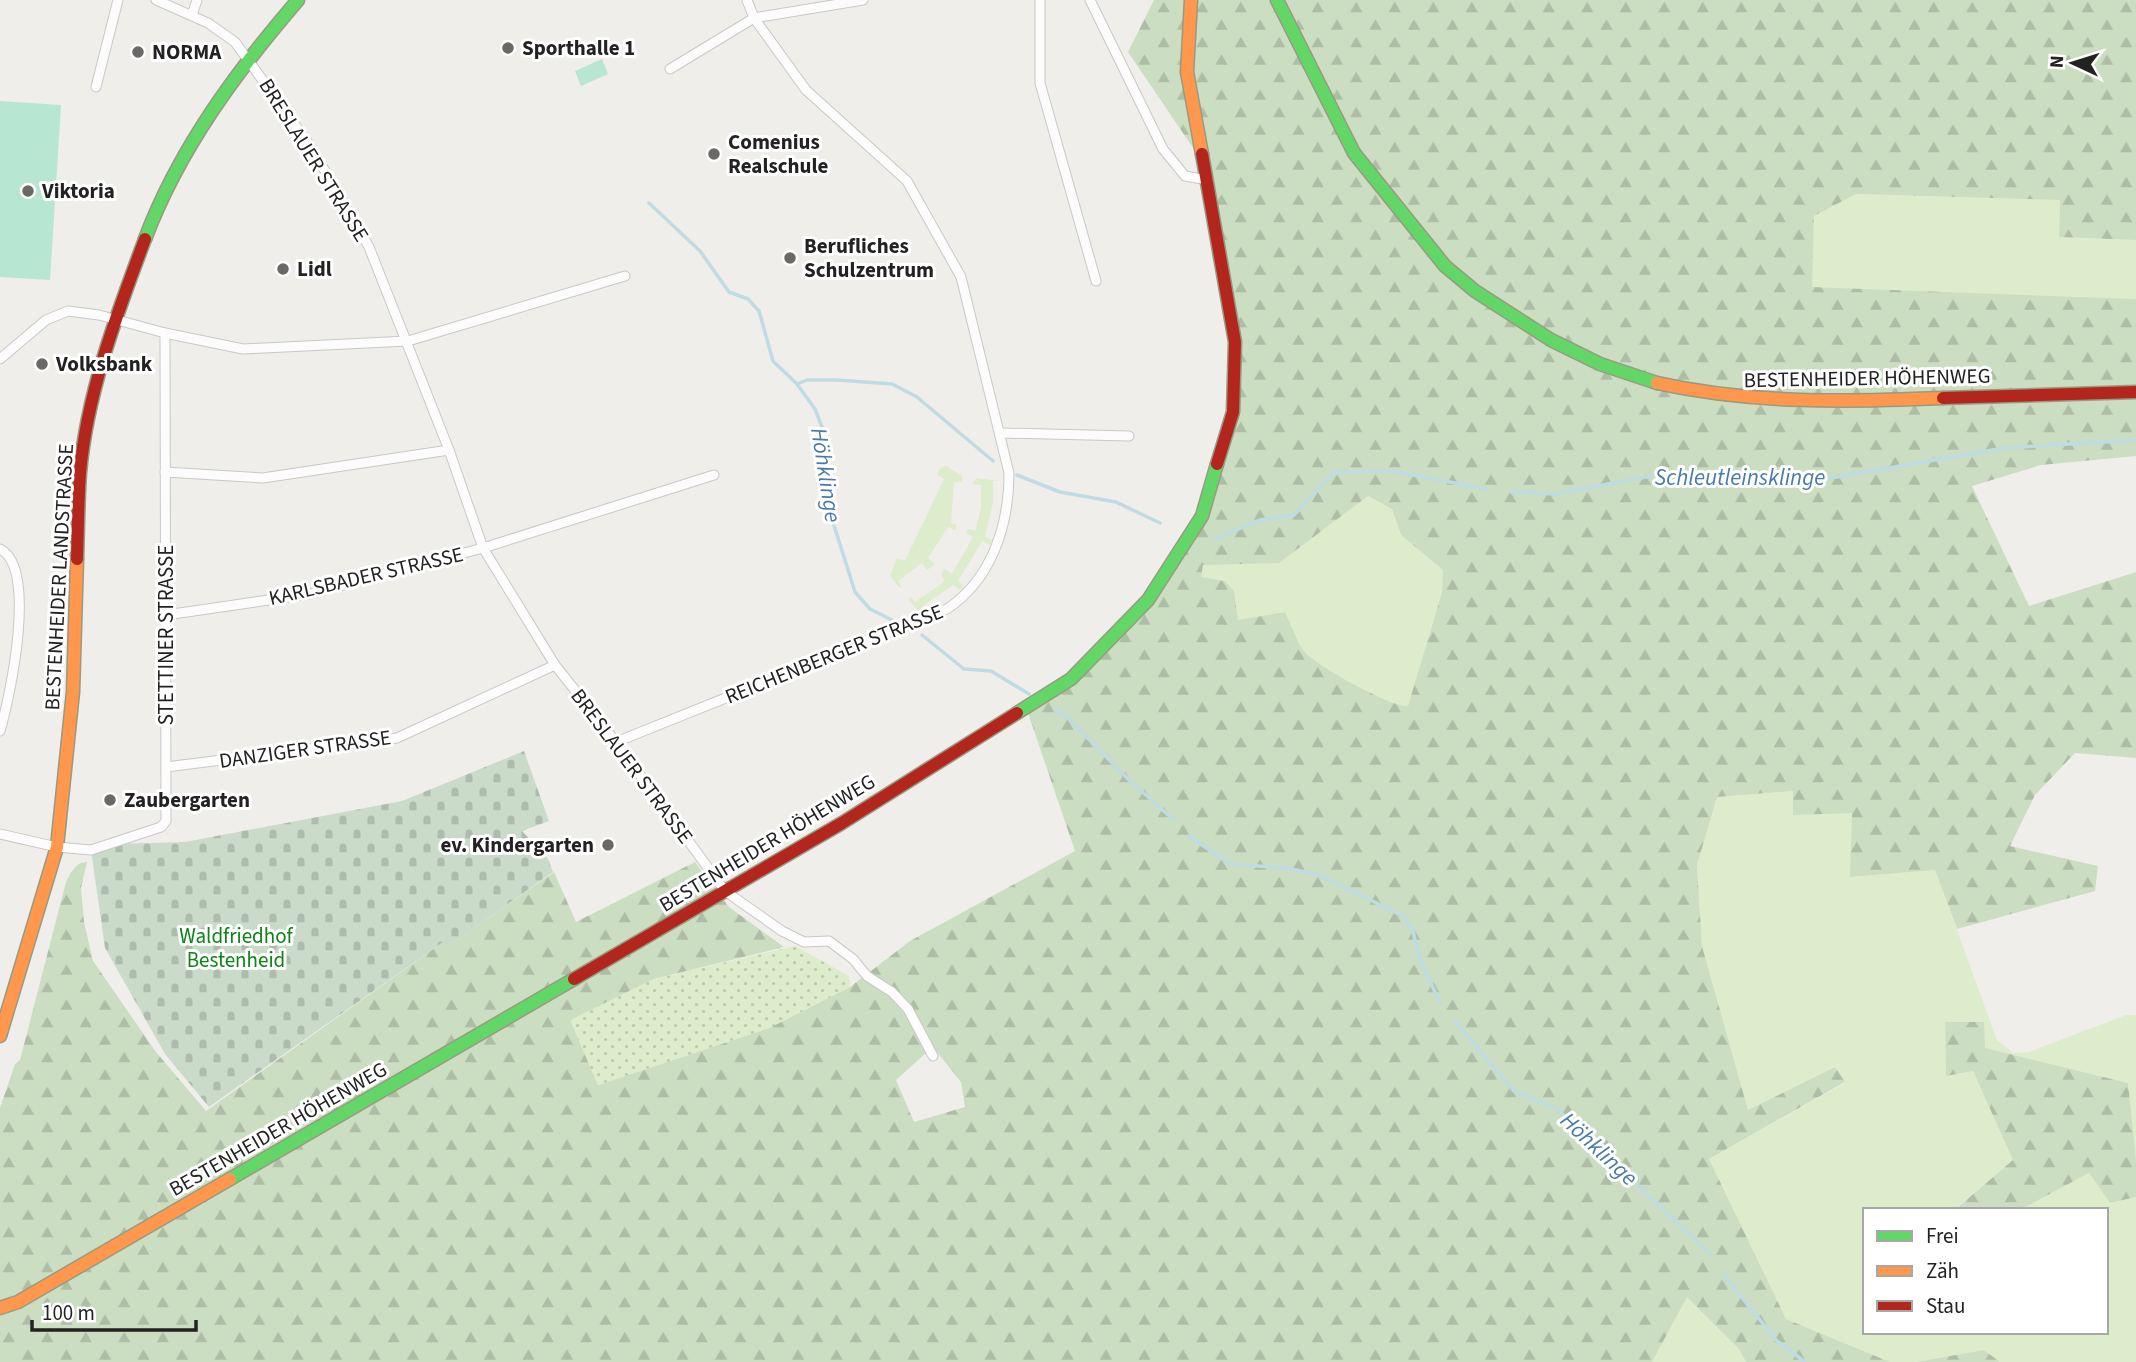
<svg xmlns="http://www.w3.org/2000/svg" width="2136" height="1362" font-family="'Source Sans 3',sans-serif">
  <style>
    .grass { fill: #ddeccb }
    .forest { fill: url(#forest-firs); fill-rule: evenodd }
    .cemetery { fill: url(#cemetery-stones) }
    .garden { fill: url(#garden-dots) }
    .pitch { fill: #b7e6d2 }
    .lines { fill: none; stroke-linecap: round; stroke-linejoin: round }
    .stream { stroke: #bfdbe3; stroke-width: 3.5 }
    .street-casing { stroke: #c9c8c7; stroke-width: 11 }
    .fast-casing { stroke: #999a82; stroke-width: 15 }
    .slow-casing { stroke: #999a82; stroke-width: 15 }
    .jam-casing { stroke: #999a82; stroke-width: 15 }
    .street { stroke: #fdfcfc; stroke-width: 9 }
    .fast { stroke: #63d668; stroke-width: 12 }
    .slow { stroke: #ff974d; stroke-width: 12 }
    .jam { stroke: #b3261e; stroke-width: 12 }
    .poi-dot { fill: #6a6968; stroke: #fff; stroke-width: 2.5 }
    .labels { text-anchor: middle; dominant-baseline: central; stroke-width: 6; stroke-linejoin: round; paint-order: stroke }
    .poi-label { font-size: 21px; font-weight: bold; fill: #222; stroke: #fff; text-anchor: start }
    .street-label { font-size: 21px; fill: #222; stroke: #fff }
    .park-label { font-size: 21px; fill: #0c8416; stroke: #fff }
    .water-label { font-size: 23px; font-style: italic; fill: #4a7aab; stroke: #fff }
  </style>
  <defs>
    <pattern id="forest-firs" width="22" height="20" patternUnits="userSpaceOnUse" patternTransform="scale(1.75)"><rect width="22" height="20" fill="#cbdec1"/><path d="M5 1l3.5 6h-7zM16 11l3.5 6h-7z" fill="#aebea6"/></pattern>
    <pattern id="cemetery-stones" width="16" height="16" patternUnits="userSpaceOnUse" patternTransform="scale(1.75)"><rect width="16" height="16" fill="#cadbca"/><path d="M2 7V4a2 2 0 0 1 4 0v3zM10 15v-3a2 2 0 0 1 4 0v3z" fill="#adbcad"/></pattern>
    <pattern id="garden-dots" width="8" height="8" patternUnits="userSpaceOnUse" patternTransform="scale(1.75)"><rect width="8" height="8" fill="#ddeccb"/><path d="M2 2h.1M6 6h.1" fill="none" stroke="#bdcaae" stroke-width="1.8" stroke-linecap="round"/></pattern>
  </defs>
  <rect width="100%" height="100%" fill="#f0eeeb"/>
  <g class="grass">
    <polygon points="1856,194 2060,200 2059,237 2136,240 2136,299 1811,287 1814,216"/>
    <polygon points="946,466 962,476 962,482 954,482 951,523 957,525 955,530 948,527 928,558 935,564 927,570 922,563 898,581 902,588 899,587 890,576 897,558 905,561 944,479 937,474 940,468"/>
    <polygon points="976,478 1000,481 993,481 993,503 985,537 992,540 990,545 982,541 958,581 964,586 960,590 953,585 923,606 926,613 920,614 909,600 910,597 915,602 945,581 941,574 945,569 952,574 973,537 966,533 968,529 976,530 981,507 981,485 973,484"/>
    <path d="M1368 496 1392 509 1401 535 1443 570 1442 592 1408 706C1392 708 1315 664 1304 651 1296 640 1291 624 1285 612L1238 620 1234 591 1225 581 1201 577 1203 564 1279 563Z"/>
    <polygon points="1794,791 1793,815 1852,812 1851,877 1935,870 1997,1040 2013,1053 2029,1052 2126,1015 2136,1015 2136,1159 2128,1083 1984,1048 1945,1023 1946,1076 1973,1071 2013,1160 1958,1206 1960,1210 1865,1210 1865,1332 2106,1332 2106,1210 2020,1210 2089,1173 2110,1203 2136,1197 2136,1362 2000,1362 1984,1350 1916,1362 1890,1362 1786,1319 1709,1159 1845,1083 1835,1067 1748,1110 1702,946 1697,865 1717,797"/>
    <polygon points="1687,1296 1739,1349 1746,1362 1652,1362"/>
  </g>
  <g class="forest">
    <path d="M1154 0H2136V240L2059 237 2060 200 1856 194 1814 216 1812 287 2136 299V456L2041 465 1972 486 2029 606 2136 572V758L2075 753 2035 795 2010 846 2098 866 2095 891 1957 929 1935 870 1850 877 1852 813 1793 815V791L1717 797 1697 865 1702 946 1748 1110 1835 1067 1845 1082 1709 1159 1786 1319 1890 1362H1746L1739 1349 1687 1297 1652 1362H0V1108L15 1064 20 1060 66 882C71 873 75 862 87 862L81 888 84 922 93 961 156 1052 206 1111 443 942 448 946 554 872 576 922 695 862 729 907 784 947 654 979 571 1020 598 1085 769 1028 850 987 910 941 1075 851 1026 707 1071 679 1148 600 1202 516 1233 412 1235 342 1204 164 1128 52ZM1368 496 1392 509 1401 535 1443 570 1442 592 1408 706C1392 708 1314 664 1304 651 1296 640 1291 624 1285 612L1238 620 1234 591 1225 581 1201 577 1203 565 1279 563ZM937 1052 961 1082 965 1107 914 1122 896 1080 926 1053Z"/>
    <polygon points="1945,1022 1984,1022 1985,1048 2128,1083 2136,1159 2136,1197 2110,1203 2089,1173 2020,1210 1960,1210 1958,1207 2013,1160 1973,1071 1946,1076"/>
    <polygon points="1984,1350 2000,1362 1916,1362"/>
  </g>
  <polygon class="cemetery" points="524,751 549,821 522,831 548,859 553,872 447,947 443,942 209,1107 165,1054 105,948 91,850 112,844 185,842 402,801"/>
  <polygon class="garden" points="795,946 849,976 850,987 769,1028 598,1085 570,1020 654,979"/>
  <g class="pitch">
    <polygon points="602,59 608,74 581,86 575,71"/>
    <polygon points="0,101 61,105 50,280 0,277"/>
  </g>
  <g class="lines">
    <g class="stream">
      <polyline points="649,203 700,251 729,292 748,299 759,311 773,361 797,384 815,409 822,427 817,451 826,500 855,592 870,609 894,621"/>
      <polyline points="797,384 807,380 837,380 892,384 917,397 993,461"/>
      <polyline points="1017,475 1060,492 1116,502 1160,523"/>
      <polyline points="1511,492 1555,494 1656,475 1825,479 2004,448 2136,440"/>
      <polyline points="1215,539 1260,520 1294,515 1334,472 1392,471 1486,489"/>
      <polyline points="922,635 964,669 991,671 1029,694"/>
      <polyline points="1055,710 1067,717 1129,780 1174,820"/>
      <polyline points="1189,836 1230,864 1285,868 1317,874 1403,916 1413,931 1419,957 1440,1003"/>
      <polyline points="1455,1021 1514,1091 1556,1108 1710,1254"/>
      <polyline points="1723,1274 1777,1341 1805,1362"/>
    </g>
    <defs>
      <g id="street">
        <polyline points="156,0 208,23 235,42 311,147 369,247 449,450 483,548 555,665 616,742 725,891 782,931 804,942 829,941 853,959 867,976 892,992 908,1009 933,1056"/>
        <polyline points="1040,0 1040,83 1096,281"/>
        <polyline points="1090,0 1163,149 1185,176 1208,180"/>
        <polyline points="192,15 197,0"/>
        <polyline points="670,69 754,18 863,0"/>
        <polyline points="96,87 118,0"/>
        <polyline points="0,359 46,320 68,311 99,315 165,333 243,349 408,341 625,276"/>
        <polyline points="1001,433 1129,436"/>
        <polyline points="165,472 263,478 449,450"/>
        <path d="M0 549C38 567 10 697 0 731"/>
        <polyline points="166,615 310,594 483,548 714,475"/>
        <path d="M616 742 947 609C992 579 1009 525 1009 473L961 277 907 181 806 90 754 18 747 0"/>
        <polyline points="166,767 397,738 555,665"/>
        <polyline points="0,834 57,847 91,850 161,827 166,821 165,333"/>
      </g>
      <g id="fast">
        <polyline points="1277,0 1354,153 1445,266 1475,291 1551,340 1600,364 1657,383"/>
        <path d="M145 239C179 149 236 72 298 0"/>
        <polyline points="1017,713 1071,679 1148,600 1202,516 1217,464"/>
        <polyline points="230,1179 574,979"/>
      </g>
      <g id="slow">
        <polyline points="1191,0 1187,72 1202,154"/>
        <path d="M1657 383C1752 404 1847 402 1943 398"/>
        <polyline points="0,1036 57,847 73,692 77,559"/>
        <polyline points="0,1308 18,1302 230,1179"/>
      </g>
      <g id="jam">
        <polyline points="1202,154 1235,342 1233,412 1217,464"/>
        <polyline points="1943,398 2136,392"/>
        <path d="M77 559C78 531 78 501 80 473 87 392 117 314 145 239"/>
        <polyline points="574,979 842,823 1017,713"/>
      </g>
    </defs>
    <use href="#street" class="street-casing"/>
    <use href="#fast" class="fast-casing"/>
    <use href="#slow" class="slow-casing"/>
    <use href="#jam" class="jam-casing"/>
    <use href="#street" class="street"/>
    <use href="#fast" class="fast"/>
    <use href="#slow" class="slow"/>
    <use href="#jam" class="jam"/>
  </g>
  <g class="poi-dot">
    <circle cx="508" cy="48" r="7"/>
    <circle cx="138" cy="52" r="7"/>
    <circle cx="714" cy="154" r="7"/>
    <circle cx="28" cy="191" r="7"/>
    <circle cx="790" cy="258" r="7"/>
    <circle cx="283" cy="269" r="7"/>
    <circle cx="42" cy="364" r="7"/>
    <circle cx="110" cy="800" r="7"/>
    <circle cx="608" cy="845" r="7"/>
  </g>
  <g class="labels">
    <g class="poi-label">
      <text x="522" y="48">Sporthalle 1</text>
      <text x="152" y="52">NORMA</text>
      <text x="728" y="142">Comenius<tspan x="728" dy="24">Realschule</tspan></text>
      <text x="42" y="191">Viktoria</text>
      <text x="804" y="246">Berufliches<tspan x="804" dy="24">Schulzentrum</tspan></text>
      <text x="297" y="269">Lidl</text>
      <text x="56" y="364">Volksbank</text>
      <text x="124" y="800">Zaubergarten</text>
      <text x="594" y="845" text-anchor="end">ev. Kindergarten</text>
    </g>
    <g class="street-label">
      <text transform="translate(314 160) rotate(58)">BRESLAUER STRASSE</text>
      <text transform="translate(1867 378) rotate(-1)">BESTENHEIDER HÖHENWEG</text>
      <text transform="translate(366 576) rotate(-13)">KARLSBADER STRASSE</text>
      <text transform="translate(59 577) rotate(-87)">BESTENHEIDER LANDSTRASSE</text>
      <text transform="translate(166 635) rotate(-90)">STETTINER STRASSE</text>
      <text transform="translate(834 654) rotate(-22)">REICHENBERGER STRASSE</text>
      <text transform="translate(305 749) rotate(-8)">DANZIGER STRASSE</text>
      <text transform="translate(632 766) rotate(53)">BRESLAUER STRASSE</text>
      <text transform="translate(767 843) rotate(-31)">BESTENHEIDER HÖHENWEG</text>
      <text transform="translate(278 1129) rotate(-30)">BESTENHEIDER HÖHENWEG</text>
    </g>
    <g class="park-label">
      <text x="236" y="936">Waldfriedhof<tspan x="236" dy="24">Bestenheid</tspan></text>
    </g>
    <g class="water-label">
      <text transform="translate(826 475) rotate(81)">Höhklinge</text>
      <text x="1740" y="477">Schleutleinsklinge</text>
      <text transform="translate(1599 1149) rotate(43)">Höhklinge</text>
    </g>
  </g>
  <rect x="1863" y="1208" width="245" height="126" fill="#ffffff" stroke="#a7a7a7" stroke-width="2"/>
  <rect x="1877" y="1231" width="35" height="10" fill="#63d668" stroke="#a7a7a7" stroke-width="2"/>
  <text x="1926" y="1243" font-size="21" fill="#222222">Frei</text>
  <rect x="1877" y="1266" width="35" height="10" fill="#ff974d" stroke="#a7a7a7" stroke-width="2"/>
  <text x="1926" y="1278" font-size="21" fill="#222222">Zäh</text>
  <rect x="1877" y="1301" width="35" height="10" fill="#b3261e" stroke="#a7a7a7" stroke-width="2"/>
  <text x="1926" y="1313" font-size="21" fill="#222222">Stau</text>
  <g transform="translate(2073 63) rotate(274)" stroke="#ffffff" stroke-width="5" paint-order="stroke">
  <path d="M0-5L12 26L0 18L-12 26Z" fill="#222222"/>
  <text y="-10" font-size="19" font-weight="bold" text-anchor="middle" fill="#222222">N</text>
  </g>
  <path d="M32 1320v10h164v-10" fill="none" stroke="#222222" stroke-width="3.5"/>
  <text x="42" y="1320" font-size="21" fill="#222222" stroke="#ffffff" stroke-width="5" paint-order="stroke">100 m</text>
</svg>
